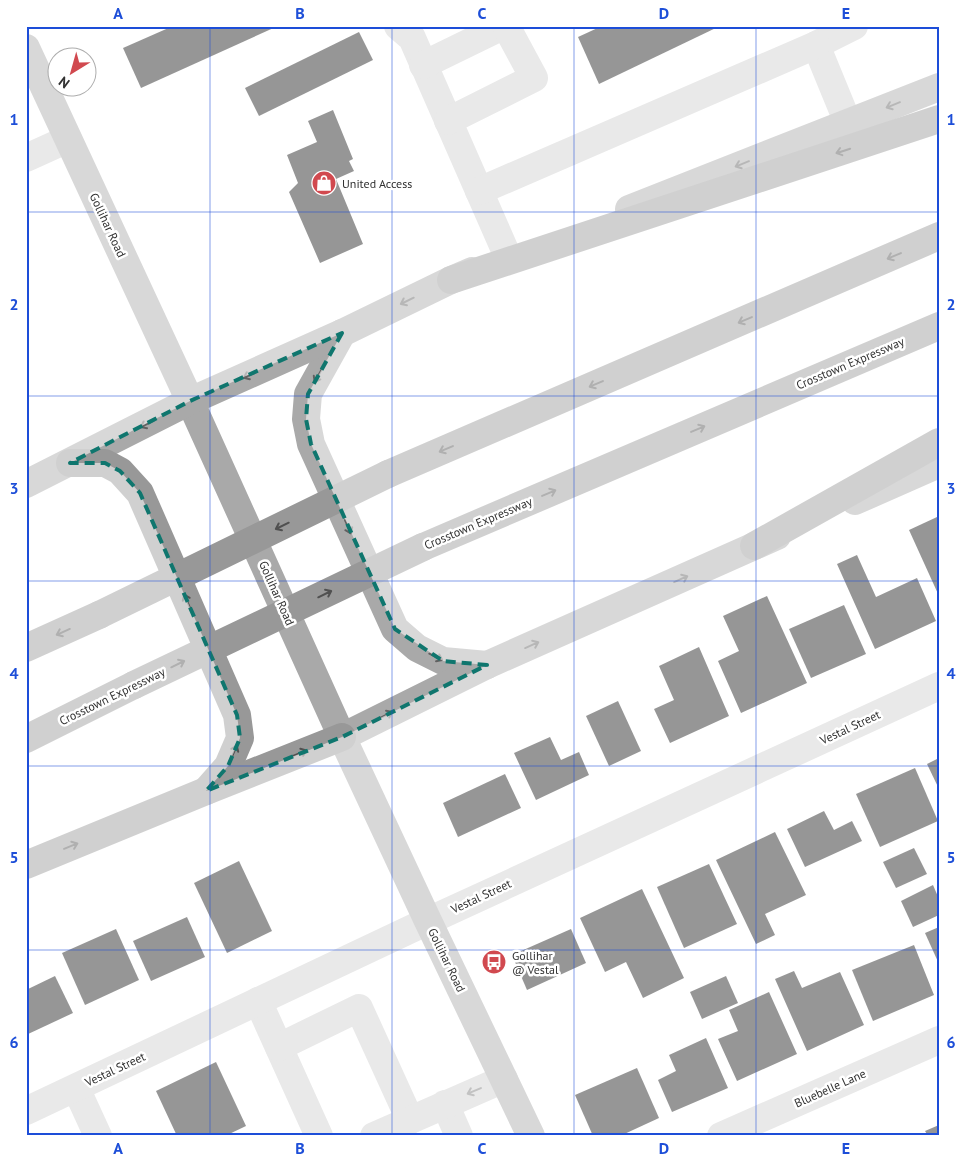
<svg xmlns="http://www.w3.org/2000/svg" width="965" height="1162" font-family="'PT Sans',sans-serif">
  <style>
    .building { fill: #181818 }
    .lines { fill: none; stroke-linecap: round; stroke-linejoin: round }
    .minor { stroke: #cecece; stroke-width: 28 }
    .major { stroke: #a9a9a9; stroke-width: 28 }
    .highway { stroke: #989898; stroke-width: 28 }
    .highway-bridge { stroke: #989898; stroke-width: 28 }
    .oneway { stroke: #616161 }
    .oneway2 { stroke: #505050 }
    .oneway3 { stroke: #787878 }
    .marked { fill: none; stroke: #0f766e; stroke-width: 4; stroke-dasharray: 10 6; stroke-linejoin: round }
    .grid { fill: none; stroke: #1d4ed8; stroke-width: 1; stroke-opacity: 0.55 }
    .labels { text-anchor: middle; dominant-baseline: central; stroke-width: 5; stroke-linejoin: round; paint-order: stroke }
    .poi-label { font-size: 12px; fill: #313131; stroke: #fff; text-anchor: start }
    .street-label { font-size: 12px; fill: #313131; stroke: #fff }
    .neatline { fill: none; stroke: #1d4ed8; stroke-width: 2 }
    .grid-label { font-size: 16px; text-anchor: middle; font-weight: bold; fill: #1d4ed8 }
  </style>
  <rect width="100%" height="100%" fill="#fff"/>
  <g class="building">
    <polygon points="173,26 278,26 141,88 123,48"/>
    <polygon points="602,26 720,26 599,84 578,37"/>
    <polygon points="359,32 373,60 259,116 245,88"/>
    <polygon points="333,110 353,159 349,161 354,171 336,179 363,244 320,263 289,192 298,183 287,155 317,142 308,121"/>
    <polygon points="937,517 939,522 939,596 909,530"/>
    <polygon points="857,555 876,597 917,578 936,621 875,649 837,564"/>
    <polygon points="767,596 807,683 741,713 718,661 739,651 723,616"/>
    <polygon points="844,605 866,654 811,678 789,629"/>
    <polygon points="699,647 729,716 670,743 654,709 674,700 659,666"/>
    <polygon points="618,701 641,751 609,766 586,716"/>
    <polygon points="550,737 561,760 579,752 589,775 536,800 514,753"/>
    <polygon points="939,758 939,789 927,764"/>
    <polygon points="915,768 938,821 880,847 856,794"/>
    <polygon points="505,774 521,808 458,837 443,803"/>
    <polygon points="824,811 834,830 852,821 862,841 805,867 787,829"/>
    <polygon points="775,832 806,895 765,914 775,935 756,944 716,860"/>
    <polygon points="914,848 927,874 896,888 883,862"/>
    <polygon points="239,861 272,931 227,953 194,883"/>
    <polygon points="709,864 737,924 684,948 657,887"/>
    <polygon points="933,885 939,899 939,915 913,927 901,901"/>
    <polygon points="642,889 684,978 643,998 626,962 605,972 580,918"/>
    <polygon points="187,917 205,957 151,981 133,941"/>
    <polygon points="939,927 939,964 925,933"/>
    <polygon points="116,929 139,980 85,1005 62,953"/>
    <polygon points="571,929 586,963 527,990 512,955"/>
    <polygon points="914,945 934,995 873,1021 852,970"/>
    <polygon points="794,971 802,988 840,972 864,1025 807,1051 775,979"/>
    <polygon points="55,976 73,1013 26,1035 26,990"/>
    <polygon points="726,976 738,1003 702,1019 690,992"/>
    <polygon points="769,992 797,1054 737,1081 718,1039 738,1031 729,1010"/>
    <polygon points="706,1038 728,1088 672,1112 658,1080 676,1071 669,1055"/>
    <polygon points="216,1062 246,1126 225,1136 177,1136 156,1091"/>
    <polygon points="637,1068 659,1118 620,1136 593,1136 575,1095"/>
    <polygon points="939,1125 939,1136 928,1136 925,1131"/>
  </g>
  <g class="lines">
    <g class="minor">
      <polyline points="398,26 412,38 508,257"/>
      <polyline points="423,65 503,26"/>
      <polyline points="448,121 534,78 506,26"/>
      <polyline points="848,123 816,45 854,26"/>
      <polyline points="26,158 68,139"/>
      <polyline points="479,191 816,45"/>
      <polyline points="258,1001 319,1136"/>
      <polyline points="279,1047 359,1008 410,1120"/>
      <polyline points="76,1088 98,1136"/>
      <polyline points="445,1104 459,1136"/>
      <polyline points="26,1111 428,921 939,686"/>
      <polyline points="374,1136 504,1079"/>
      <polyline points="721,1136 939,1040"/>
    </g>
    <g class="major">
      <polyline points="26,48 190,401 342,737 428,921 531,1136"/>
      <polyline points="629,209 939,87"/>
      <polyline points="342,333 308,394 306,419 311,444 395,629 417,648 443,661 487,665"/>
      <polyline points="26,484 190,401 342,333 451,280 472,271"/>
      <polyline points="855,501 939,464"/>
      <polyline points="342,737 487,665 777,536"/>
    </g>
    <g class="highway">
      <polyline points="451,280 939,119"/>
      <polyline points="70,463 105,463 120,471 140,493 237,715 240,738 228,766 206,791"/>
      <polyline points="388,474 939,236"/>
      <polyline points="754,546 939,442"/>
      <polyline points="423,547 939,326"/>
      <polyline points="26,648 99,615"/>
      <polyline points="26,739 134,685"/>
      <polyline points="26,865 206,791 342,737"/>
    </g>
    <g class="highway-bridge">
      <polyline points="99,615 388,474"/>
      <polyline points="134,685 423,547"/>
    </g>
  </g>
  <defs><path id="oneway-shaft" d="M-6 0H5M1.5-3L5.5 0L1.5 3" fill="none" stroke-width="1.6" stroke-linecap="round" stroke-linejoin="round" transform="scale(1.25)"/></defs>
  <g class="oneway">
    <use href="#oneway-shaft" transform="translate(893 105) rotate(158)"/>
    <use href="#oneway-shaft" transform="translate(742 164) rotate(158)"/>
    <use href="#oneway-shaft" transform="translate(407 301) rotate(154)"/>
    <use href="#oneway-shaft" transform="translate(250 375) rotate(156)"/>
    <use href="#oneway-shaft" transform="translate(318 376) rotate(119)"/>
    <use href="#oneway-shaft" transform="translate(147 424) rotate(153)"/>
    <use href="#oneway-shaft" transform="translate(348 527) rotate(66)"/>
    <use href="#oneway-shaft" transform="translate(681 579) rotate(-24)"/>
    <use href="#oneway-shaft" transform="translate(532 645) rotate(-24)"/>
    <use href="#oneway-shaft" transform="translate(436 657) rotate(26)"/>
    <use href="#oneway-shaft" transform="translate(386 715) rotate(-26)"/>
  </g>
  <g class="oneway2">
    <use href="#oneway-shaft" transform="translate(843 151) rotate(162)"/>
    <use href="#oneway-shaft" transform="translate(894 256) rotate(157)"/>
    <use href="#oneway-shaft" transform="translate(745 320) rotate(157)"/>
    <use href="#oneway-shaft" transform="translate(596 384) rotate(157)"/>
    <use href="#oneway-shaft" transform="translate(698 429) rotate(-23)"/>
    <use href="#oneway-shaft" transform="translate(446 449) rotate(157)"/>
    <use href="#oneway-shaft" transform="translate(549 493) rotate(-23)"/>
    <use href="#oneway-shaft" transform="translate(282 526) rotate(154)"/>
    <use href="#oneway-shaft" transform="translate(325 594) rotate(-26)"/>
    <use href="#oneway-shaft" transform="translate(187 601) rotate(-114)"/>
    <use href="#oneway-shaft" transform="translate(63 632) rotate(156)"/>
    <use href="#oneway-shaft" transform="translate(178 664) rotate(-26)"/>
    <use href="#oneway-shaft" transform="translate(234 752) rotate(-66)"/>
    <use href="#oneway-shaft" transform="translate(300 753) rotate(-22)"/>
    <use href="#oneway-shaft" transform="translate(71 846) rotate(-22)"/>
  </g>
  <use class="oneway3" href="#oneway-shaft" transform="translate(474 1091) rotate(157)"/>
  <path d="M0 0H965V1162H0ZM342 333 308 394 306 419 311 444 395 629 443 661 487 665 342 737 206 791 228 766 240 738 237 715 140 493 120 471 105 463H70L190 401Z" fill="#fff" fill-opacity=".55" fill-rule="evenodd"/>
  <path class="marked" d="M342 333 308 394 306 419 311 444 395 629 443 661 487 665 342 737 206 791 228 766 240 738 237 715 140 493 120 471 105 463H70L190 401Z"/>
  <path class="grid" d="M210 26V1136M392 26V1136M574 26V1136M756 26V1136M26 212H939M26 396H939M26 581H939M26 766H939M26 950H939"/>
  <defs>
    <symbol id="shop-disc" viewBox="-11 -11 22 22"><circle r="9.5" fill="#d1494f" stroke="#fff"/><path d="M-5-2.5h2.3a2.7 3.5 0 0 1 5.4 0H5L5.5 6h-11ZM-1.5-2.5h3a1.5 2.3 0 0 0-3 0Z" fill="#fff"/></symbol>
    <symbol id="bus-disc" viewBox="-11 -11 22 22"><circle r="9.5" fill="#d1494f" stroke="#fff"/><path d="M-5-6H5V4H4V6H2V4H-2V6H-4V4H-5ZM-3.5-4V0h7V-4ZM-3.5 1.2v1.5H-2V1.2ZM2 1.2v1.5H3.5V1.2Z" fill="#fff"/></symbol>
  </defs>
  <g fill-rule="evenodd">
    <use href="#shop-disc" x="310" y="169" width="28" height="28"/>
    <use href="#bus-disc" x="480" y="948" width="28" height="28"/>
  </g>
  <g class="labels">
    <g class="poi-label">
      <text x="342" y="183">United Access</text>
      <text x="512" y="955">Gollihar<tspan x="512" dy="14">@ Vestal</tspan></text>
    </g>
    <g class="street-label">
      <text transform="translate(108 225) rotate(65)">Gollihar Road</text>
      <text transform="translate(850 363) rotate(-23)">Crosstown Expressway</text>
      <text transform="translate(478 523) rotate(-23)">Crosstown Expressway</text>
      <text transform="translate(277 593) rotate(66)">Gollihar Road</text>
      <text transform="translate(112 696) rotate(-26)">Crosstown Expressway</text>
      <text transform="translate(850 727) rotate(-25)">Vestal Street</text>
      <text transform="translate(481 896) rotate(-25)">Vestal Street</text>
      <text transform="translate(447 960) rotate(64)">Gollihar Road</text>
      <text transform="translate(115 1069) rotate(-25)">Vestal Street</text>
      <text transform="translate(830 1088) rotate(-24)">Bluebelle Lane</text>
    </g>
  </g>
  <rect width="965" height="1162" fill="none" stroke="#ffffff" stroke-width="55"/>
  <g transform="translate(72 72) rotate(217)"><circle r="24" fill="#ffffff" stroke="#adadad"/>
  <path d="M0-4L9 19L0 12L-9 19Z" fill="#d1494f"/>
  <text y="-8" font-size="14" font-weight="bold" text-anchor="middle" fill="#313131">N</text>
  </g>
  <rect x="28" y="28" width="910" height="1106" class="neatline"/>
  <g class="grid-label">
    <text x="118" y="19">A</text>
    <text x="300" y="19">B</text>
    <text x="482" y="19">C</text>
    <text x="664" y="19">D</text>
    <text x="846" y="19">E</text>
    <text x="14" y="125">1</text>
    <text x="951" y="125">1</text>
    <text x="14" y="310">2</text>
    <text x="951" y="310">2</text>
    <text x="14" y="494">3</text>
    <text x="951" y="494">3</text>
    <text x="14" y="679">4</text>
    <text x="951" y="679">4</text>
    <text x="14" y="863">5</text>
    <text x="951" y="863">5</text>
    <text x="14" y="1048">6</text>
    <text x="951" y="1048">6</text>
    <text x="118" y="1154">A</text>
    <text x="300" y="1154">B</text>
    <text x="482" y="1154">C</text>
    <text x="664" y="1154">D</text>
    <text x="846" y="1154">E</text>
  </g>
</svg>
